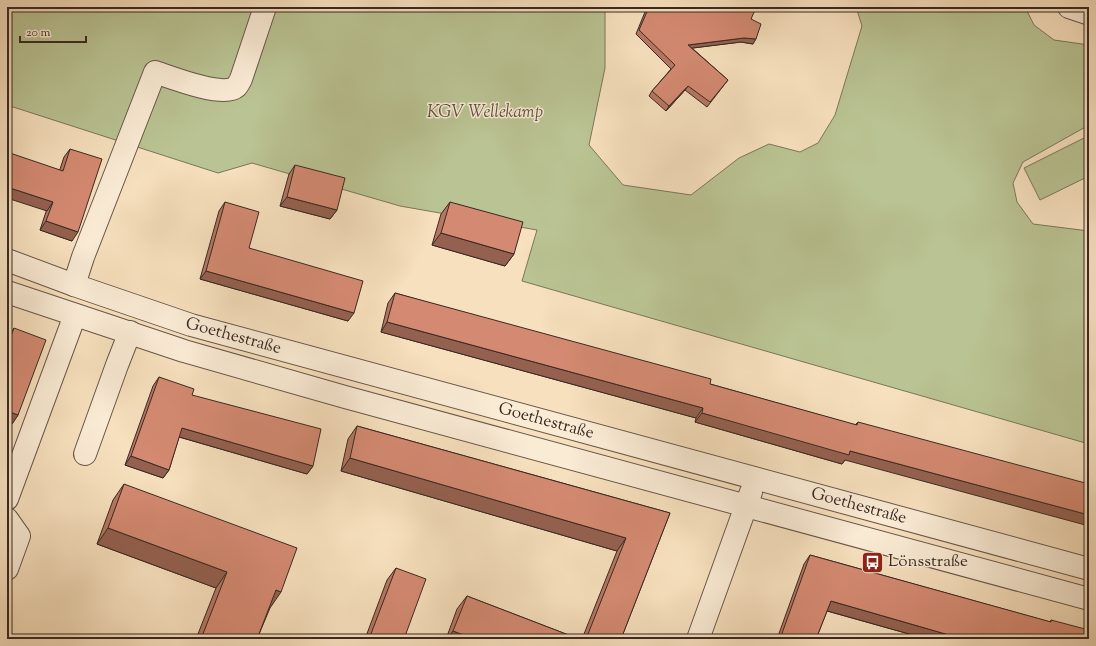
<svg xmlns="http://www.w3.org/2000/svg" width="1096" height="646" font-family="'Sorts Mill Goudy',serif">
  <style>
    .green { fill: #bac393; stroke: #7a765b }
    .lines { fill: none; stroke-linecap: round; stroke-linejoin: round }
    .minor-casing { stroke: #68574a; stroke-width: 24 }
    .minor { stroke: #faebd5; stroke-width: 22 }
    .wall { fill: #b67762; stroke: #392923 }
    .shaded-wall { fill: #946150; stroke: #392923 }
    .building { fill: #d48a72; stroke: #392923 }
    .labels { text-anchor: middle; dominant-baseline: central; stroke-width: 3; stroke-linejoin: round; paint-order: stroke }
    .park-label { font-size: 17px; font-style: italic; fill: #59503f; stroke: #faebd5 }
    .street-label { font-size: 17px; fill: #392923; stroke: #faebd5 }
    .poi-label { font-size: 17px; fill: #392923; stroke: #faebd5; text-anchor: start }
  </style>
  <rect width="100%" height="100%" fill="#f7e0be"/>
  <filter id="stains"><feTurbulence type="fractalNoise" baseFrequency=".005" numOctaves="4"/><feColorMatrix values="0 0 0 0 .2 0 0 0 0 .09 0 0 0 0 .02 0 0 0 .5 -.17"/></filter>
  <radialGradient id="worn" r=".72"><stop offset=".6" stop-color="#630" stop-opacity="0"/><stop offset="1" stop-color="#630" stop-opacity=".3"/></radialGradient>
  <g class="green">
    <polygon points="7,7 605,7 605,68 589,145 623,185 691,195 739,158 769,144 800,152 818,143 835,115 862,26 856,7 1025,7 1034,25 1054,40 1089,45 1089,125 1023,162 1013,183 1017,202 1033,224 1089,231 1089,444 522,281 537,230 400,206 252,163 218,173 7,105"/>
    <polygon points="1088,136 1089,176 1040,200 1024,168"/>
  </g>
  <g class="lines">
    <defs>
      <g id="minor">
        <polyline points="1069,7 1087,13"/>
        <path id="s1" d="M7 260 74 285 191 325 1089 569"/>
        <path d="M74 285 83 257 155 72C170 77 224 98 236 87 238 85 240 81 241 79L265 7"/>
        <polyline points="7,292 184,351 345,397 1089,599"/>
        <polyline points="85,454 117,365 130,332"/>
        <polyline points="7,499 75,315"/>
        <polyline points="7,519 19,536 7,569"/>
        <polyline points="698,639 751,492"/>
      </g>
    </defs>
    <use href="#minor" class="minor-casing"/>
    <use href="#minor" class="minor"/>
  </g>
  <g class="wall">
    <polygon points="647,7 724,7 731,9 732,7 745,7 751,19 753,44 741,42 692,48 728,80 707,107 685,90 666,111 649,96 652,91 671,69 636,34"/>
    <polygon points="70,149 72,241 40,230 64,157"/>
    <polygon points="295,165 337,210 330,219 280,206 289,174"/>
    <polygon points="225,202 249,248 348,321 200,279 219,211"/>
    <polygon points="450,202 514,254 505,266 432,245 441,214"/>
    <polygon points="395,293 710,384 855,425 858,422 845,460 842,464 695,422 696,418 381,332 388,303"/>
    <polygon points="14,328 18,415 12,424 7,422 7,339"/>
    <polygon points="159,377 192,395 313,466 307,474 179,437 169,470 163,478 125,465 153,386"/>
    <polygon points="357,426 670,513 621,639 582,639 617,551 341,471 348,439"/>
    <polygon points="124,484 270,608 257,639 196,639 216,588 97,544 113,500"/>
    <polygon points="810,555 1050,622 1051,620 1089,639 927,639 827,611 816,639 777,639 804,564"/>
    <polygon points="396,568 404,639 365,639 387,580"/>
    <polygon points="467,596 579,639 446,639 457,609"/>
  </g>
  <g class="shaded-wall">
    <polygon points="744,38 756,39 753,44 741,42 685,49 688,45"/>
    <polygon points="688,86 685,90 666,111 669,106"/>
    <polygon points="7,187 53,202 47,211 7,198"/>
    <polygon points="287,197 337,210 330,219 280,206"/>
    <polygon points="46,221 78,232 72,241 40,230"/>
    <polygon points="441,233 514,254 505,266 432,245"/>
    <polygon points="206,271 354,313 348,321 200,279"/>
    <polygon points="387,322 703,408 696,418 381,332"/>
    <polygon points="7,411 18,415 12,424 7,422"/>
    <polygon points="702,413 850,451 1089,515 1089,526 845,460 842,464 695,422"/>
    <polygon points="182,428 313,466 307,474 176,436"/>
    <polygon points="131,456 169,470 163,478 125,465"/>
    <polygon points="350,458 626,538 617,551 341,471"/>
    <polygon points="108,528 227,572 216,588 97,544"/>
    <polygon points="276,590 281,592 270,608 265,606"/>
    <polygon points="831,601 963,639 927,639 824,610"/>
    <polygon points="453,631 474,639 447,639"/>
  </g>
  <g class="building">
    <polygon points="649,7 724,7 733,10 734,7 745,7 755,10 751,19 761,24 756,39 744,38 688,45 728,80 710,102 688,86 669,106 652,91 675,65 639,30"/>
    <polygon points="70,149 102,159 78,232 46,221 53,202 7,187 7,152 63,171"/>
    <polygon points="295,165 345,178 337,210 287,197"/>
    <polygon points="225,202 259,212 249,248 363,281 354,313 206,271"/>
    <polygon points="450,202 523,222 514,254 441,233"/>
    <polygon points="395,293 711,379 710,384 857,425 858,422 1089,484 1089,515 850,451 849,455 702,413 703,408 387,322"/>
    <polygon points="14,328 46,340 18,415 7,411 7,344 8,344"/>
    <polygon points="159,377 194,389 192,395 321,429 313,466 182,428 169,470 131,456"/>
    <polygon points="357,426 670,513 621,639 586,639 626,538 350,458"/>
    <polygon points="124,484 297,548 281,592 276,590 257,639 201,639 227,572 108,528"/>
    <polygon points="7,536 11,537 7,547"/>
    <polygon points="810,555 1051,622 1051,620 1089,630 1089,639 963,639 831,601 816,639 780,639"/>
    <polygon points="7,557 9,562 7,568"/>
    <polygon points="396,568 426,579 404,639 369,639"/>
    <polygon points="467,596 579,639 474,639 453,631"/>
  </g>
  <defs>
    <symbol id="bus-square" viewBox="-11 -11 22 22"><rect x="-9" y="-9" width="18" height="18" rx="4" fill="#8f2418" stroke="#faebd5"/><path d="M-5-6H5V4H4V6H2V4H-2V6H-4V4H-5ZM-3.5-4V0h7V-4ZM-3.5 1.2v1.5H-2V1.2ZM2 1.2v1.5H3.5V1.2Z" fill="#fff"/></symbol>
  </defs>
  <g fill-rule="evenodd">
    <use href="#bus-square" x="860" y="550" width="25" height="25"/>
  </g>
  <g class="labels">
    <g class="park-label">
      <text x="485" y="113">KGV Wellekamp</text>
    </g>
    <g class="street-label">
      <text stroke="none"><textPath href="#s1" startOffset="239">Goethestraße</textPath></text>
      <text stroke="none"><textPath href="#s1" startOffset="563">Goethestraße</textPath></text>
      <text stroke="none"><textPath href="#s1" startOffset="887">Goethestraße</textPath></text>
    </g>
    <g class="poi-label">
      <text x="888" y="562">Lönsstraße</text>
    </g>
  </g>
  <rect width="1096" height="646" fill="none" stroke="#f7e0be" stroke-width="24"/>
  <rect x="8" y="8" width="1080" height="630" fill="none" stroke="#392923" stroke-width="2"/>
  <rect x="12" y="12" width="1072" height="622" fill="none" stroke="#392923"/>
  <path d="M20 36v6h66v-6" fill="none" stroke="#392923" stroke-width="2"/>
  <text x="26" y="36" font-size="12" fill="#392923" stroke="#faebd5" stroke-width="3" paint-order="stroke">20 m</text>
  <rect width="100%" height="100%" filter="url(#stains)"/>
  <rect width="100%" height="100%" fill="url(#worn)"/>
</svg>
